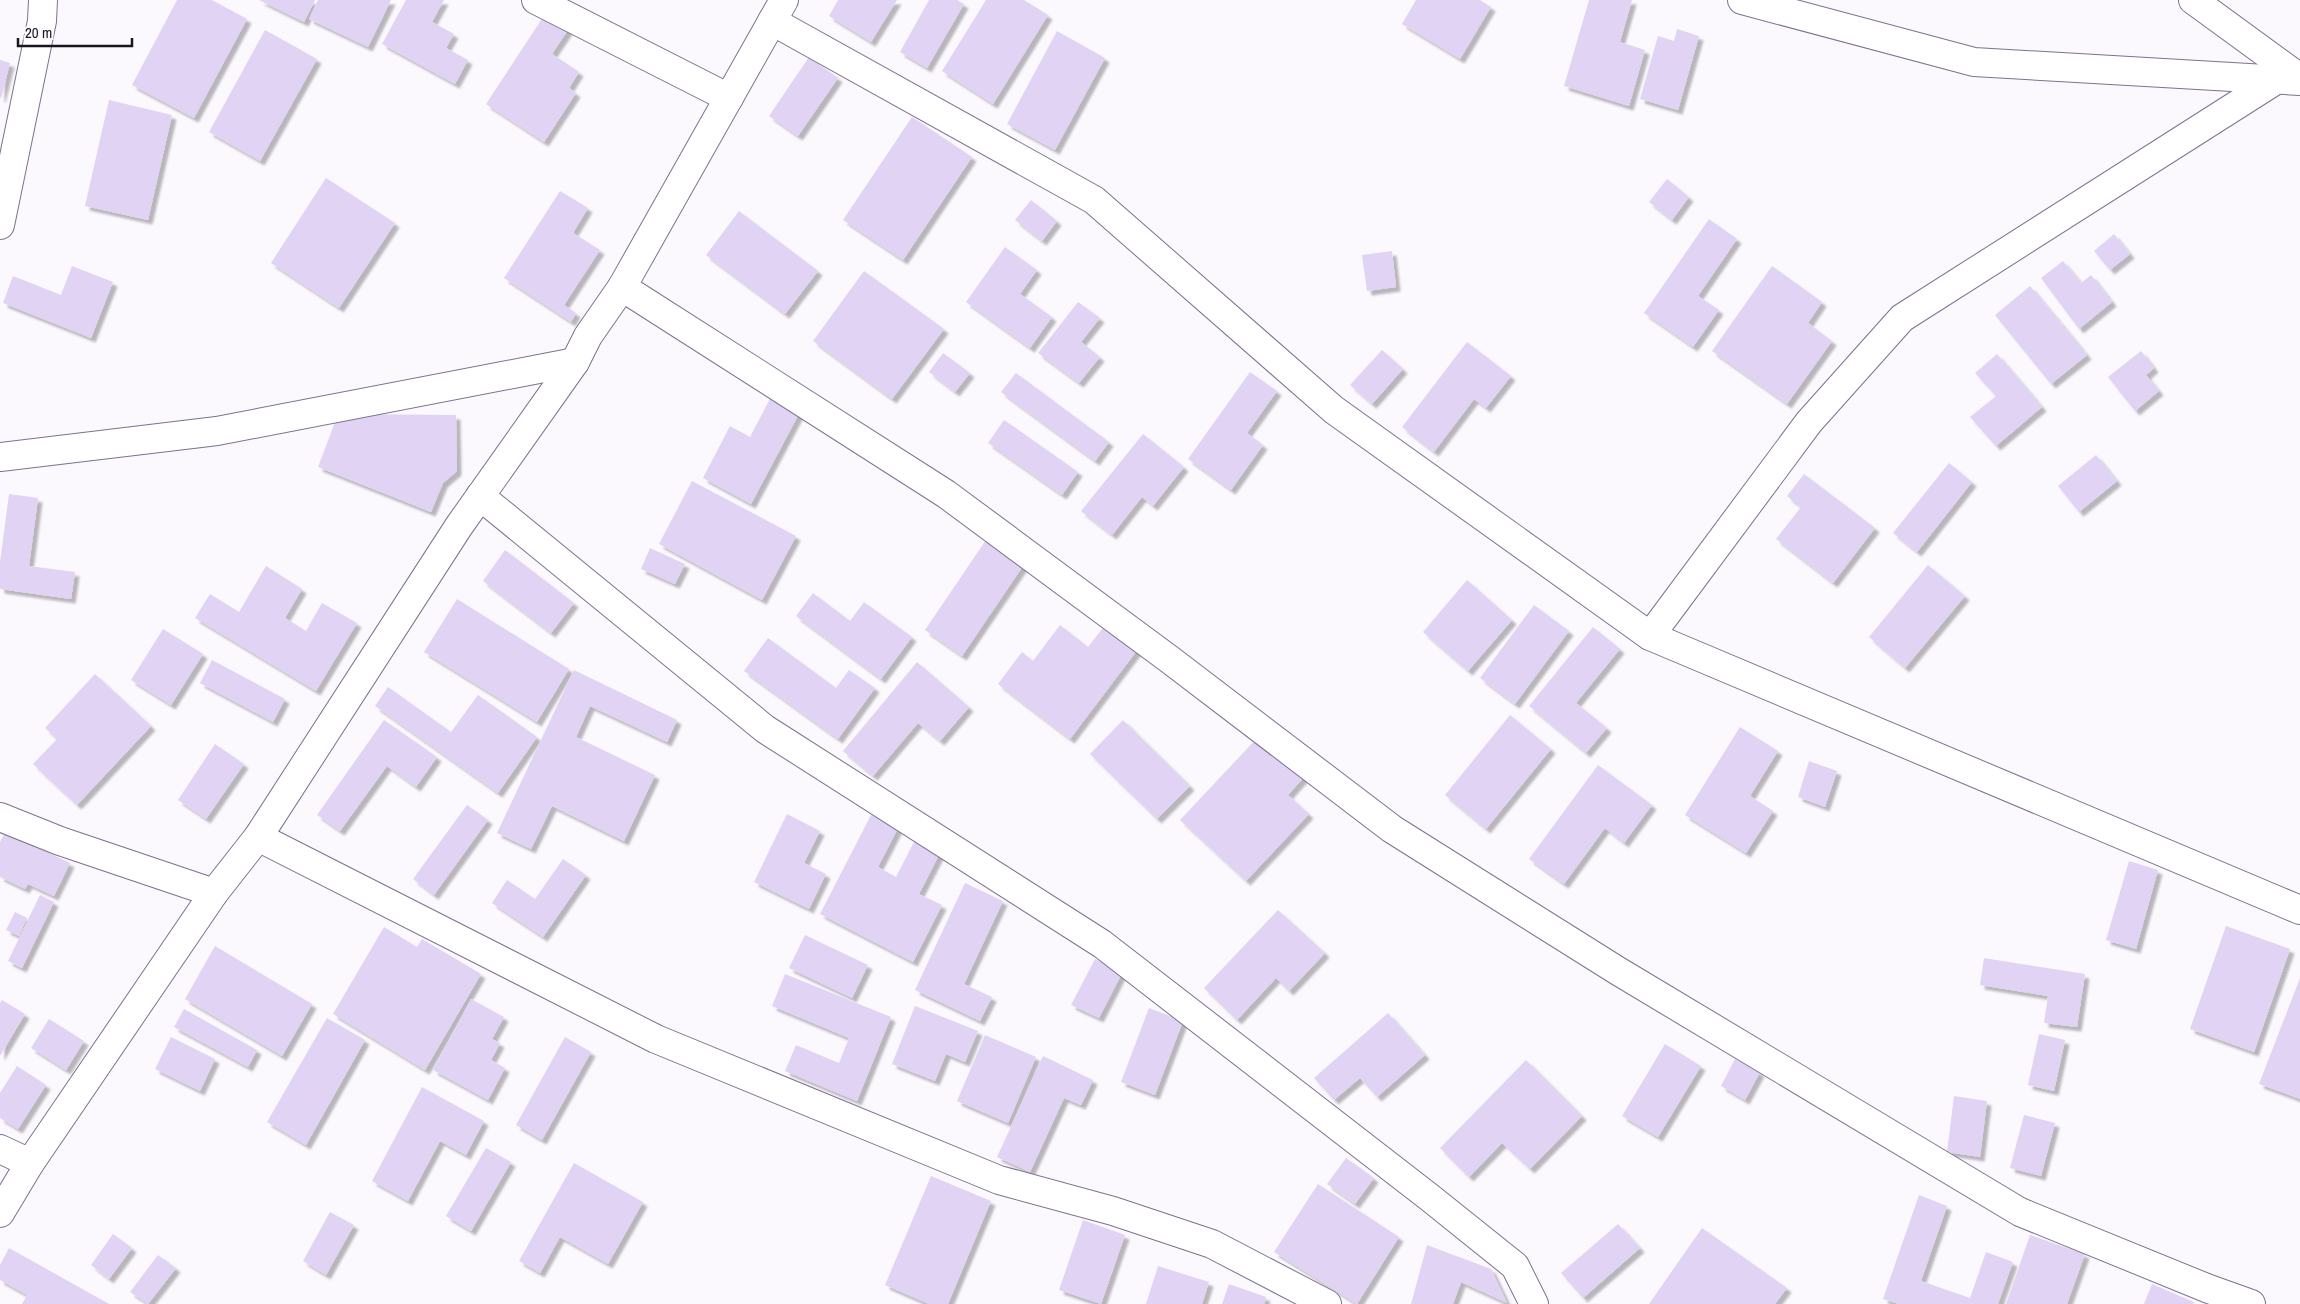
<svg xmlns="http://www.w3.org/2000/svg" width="2300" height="1304" font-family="'Archivo Narrow',sans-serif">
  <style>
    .building { fill: #e1d3f4; filter: url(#shadow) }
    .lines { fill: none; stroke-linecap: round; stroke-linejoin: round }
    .minor-casing { stroke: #7d728d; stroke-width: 30 }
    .minor { stroke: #fff; stroke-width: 28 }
  </style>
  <defs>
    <filter id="shadow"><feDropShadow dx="4.5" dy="4.5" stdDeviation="1" flood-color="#0004"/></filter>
  </defs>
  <rect width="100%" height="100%" fill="#fbf8fe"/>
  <g class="building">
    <polygon points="177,0 212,0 247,19 194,118 132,85"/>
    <polygon points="259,0 315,0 304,22"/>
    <polygon points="318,0 391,0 368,47 309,19"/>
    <polygon points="406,0 444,0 432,22 454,34 446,48 468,60 455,84 382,44"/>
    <polygon points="838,0 897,0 871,42 829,16"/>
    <polygon points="929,0 957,0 964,4 927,68 900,52"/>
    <polygon points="986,0 1024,0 1048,15 993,104 942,71"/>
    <polygon points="1416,0 1480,0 1491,7 1460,59 1402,24"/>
    <polygon points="1589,0 1632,0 1620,42 1645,50 1629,106 1564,86"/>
    <polygon points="547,11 570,27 552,54 579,72 569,88 576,93 544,142 486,104"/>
    <polygon points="1677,29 1699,36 1678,110 1640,99 1658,36 1674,41"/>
    <polygon points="265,30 317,59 260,161 209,132"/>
    <polygon points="1057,31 1105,58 1055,150 1007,124"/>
    <polygon points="809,57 838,78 798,136 769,116"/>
    <polygon points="0,60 10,63 1,98 0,98"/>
    <polygon points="109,100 172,115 148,220 85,206"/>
    <polygon points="912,117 972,157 903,260 843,220"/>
    <polygon points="326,178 395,223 339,308 271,263"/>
    <polygon points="1667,179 1689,197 1672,220 1649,202"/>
    <polygon points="560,191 588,208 573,233 600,250 564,305 576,313 571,322 504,278"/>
    <polygon points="1031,200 1057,221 1042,241 1015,220"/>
    <polygon points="739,211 818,271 785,314 706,255"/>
    <polygon points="1709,219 1737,239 1698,296 1719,310 1693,347 1644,313"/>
    <polygon points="2114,234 2130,254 2110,270 2094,251"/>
    <polygon points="1005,247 1037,270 1020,294 1052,317 1030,348 966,302"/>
    <polygon points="1392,251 1396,287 1367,291 1362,255"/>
    <polygon points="2063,261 2081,283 2091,275 2112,302 2079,329 2041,278"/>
    <polygon points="72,266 113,282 91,338 3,303 13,276 61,295"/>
    <polygon points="1772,266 1822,302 1808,323 1832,341 1787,404 1712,351"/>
    <polygon points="864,271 944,329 892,399 813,341"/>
    <polygon points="2030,286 2087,355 2051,384 1995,315"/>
    <polygon points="1078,302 1100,318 1081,342 1100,357 1079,383 1038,353"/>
    <polygon points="1467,342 1511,376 1486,408 1474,399 1434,452 1402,427"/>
    <polygon points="1382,350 1403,369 1372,404 1350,385"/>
    <polygon points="2141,351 2154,368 2146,375 2159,391 2135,411 2108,377"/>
    <polygon points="943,353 970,373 955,392 929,372"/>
    <polygon points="1997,354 2042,407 1996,446 1970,417 1996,396 1975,373"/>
    <polygon points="1250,372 1277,391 1247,433 1263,445 1231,490 1188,459"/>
    <polygon points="1016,373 1109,442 1095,461 1001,392"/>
    <polygon points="773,393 802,408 751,504 703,478 730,426 750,437"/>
    <polygon points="338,414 456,415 457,471 443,483 431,512 318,467"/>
    <polygon points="1004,420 1078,472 1062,495 988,443"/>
    <polygon points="1143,434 1184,467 1153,506 1142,497 1112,535 1081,511"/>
    <polygon points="2096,455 2117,481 2079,512 2058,486"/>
    <polygon points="1949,463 1972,482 1917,552 1893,533"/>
    <polygon points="1804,474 1875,528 1833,583 1776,539 1801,507 1787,496"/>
    <polygon points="692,481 796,536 762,600 659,544"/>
    <polygon points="9,494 38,498 29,566 75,572 71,599 0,589 0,562"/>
    <polygon points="988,537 1025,563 962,656 925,630"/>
    <polygon points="650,548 685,564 675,584 641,569"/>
    <polygon points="505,550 574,603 551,633 483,581"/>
    <polygon points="1928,565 1965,596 1905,668 1869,637"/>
    <polygon points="266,566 302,589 285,618 306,631 322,603 357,623 316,691 195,618 210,594 239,612"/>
    <polygon points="1467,580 1512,620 1468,671 1423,632"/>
    <polygon points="813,593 850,621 864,602 912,637 881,679 796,616"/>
    <polygon points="457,599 569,669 537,722 424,652"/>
    <polygon points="1534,605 1569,631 1515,704 1480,678"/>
    <polygon points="1106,624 1138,649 1070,739 998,684 1022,652 1033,661 1060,625 1088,647"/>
    <polygon points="1593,627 1620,649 1576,703 1607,728 1586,753 1529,706"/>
    <polygon points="163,629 203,654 171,705 131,680"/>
    <polygon points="768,638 836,688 849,670 875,688 838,739 744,671"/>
    <polygon points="212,660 285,699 273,722 200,683"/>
    <polygon points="917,662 969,707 940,741 918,723 873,776 843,751"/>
    <polygon points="574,670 677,720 667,742 590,706 576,737 655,775 624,841 552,806 531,849 497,833"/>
    <polygon points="95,674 151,726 77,805 33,764 57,739 45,728"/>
    <polygon points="388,687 451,732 478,695 537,737 498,793 375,706"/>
    <polygon points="1510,715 1551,749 1486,829 1445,795"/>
    <polygon points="384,720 437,757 416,787 387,766 340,831 317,815"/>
    <polygon points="1123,720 1190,786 1157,819 1090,754"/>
    <polygon points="1740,727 1778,751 1750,796 1773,811 1746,853 1685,815"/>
    <polygon points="1259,736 1304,777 1288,795 1309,814 1246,881 1180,820"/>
    <polygon points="215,744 244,764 206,819 178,800"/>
    <polygon points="1809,761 1837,771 1825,807 1798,797"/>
    <polygon points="1598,765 1652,805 1624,843 1605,828 1564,884 1529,859"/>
    <polygon points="467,805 488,820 434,895 413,879"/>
    <polygon points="787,814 820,831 804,863 826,874 809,909 754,882"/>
    <polygon points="871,815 898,828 878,867 896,877 915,840 940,853 919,894 942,905 913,962 820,914"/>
    <polygon points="5,832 70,863 54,896 28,884 25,889 0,877 0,842"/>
    <polygon points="563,859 586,875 543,937 492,903 507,880 535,899"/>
    <polygon points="2129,861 2158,870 2136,949 2106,940"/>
    <polygon points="965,883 1003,901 964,984 992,997 980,1021 915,990"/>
    <polygon points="40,895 54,902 22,968 8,961"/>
    <polygon points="1278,910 1325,953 1289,991 1276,978 1237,1020 1204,988"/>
    <polygon points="15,912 27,918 19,936 6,930"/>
    <polygon points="2226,926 2290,949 2254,1052 2190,1029"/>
    <polygon points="384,927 417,947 422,939 481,974 425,1070 333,1014"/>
    <polygon points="805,935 868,965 852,998 789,968"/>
    <polygon points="215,946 312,1004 282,1056 185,999"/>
    <polygon points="1984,958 2085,974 2077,1027 2044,1023 2048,996 1980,985"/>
    <polygon points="1095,959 1122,973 1099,1018 1071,1005"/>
    <polygon points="785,974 891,1017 857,1101 785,1071 796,1045 839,1063 849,1038 772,1006"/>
    <polygon points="2300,978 2300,1099 2259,1084"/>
    <polygon points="471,999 504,1017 492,1039 500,1043 491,1060 505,1068 488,1100 433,1070"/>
    <polygon points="2,1000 25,1014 0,1056 0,1003"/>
    <polygon points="915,1006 978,1031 965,1062 946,1054 935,1081 892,1064"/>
    <polygon points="1149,1008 1183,1021 1155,1095 1121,1082"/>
    <polygon points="184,1009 257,1050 248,1067 174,1027"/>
    <polygon points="1388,1013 1425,1055 1377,1097 1360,1078 1334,1100 1314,1078"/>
    <polygon points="327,1018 365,1040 306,1145 267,1122"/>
    <polygon points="49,1019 84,1041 66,1070 31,1048"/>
    <polygon points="2039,1034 2065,1040 2054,1091 2028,1085"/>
    <polygon points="985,1035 1036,1057 1008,1123 957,1101"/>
    <polygon points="171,1037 215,1059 200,1091 155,1069"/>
    <polygon points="565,1037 591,1052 542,1140 516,1125"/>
    <polygon points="1665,1044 1701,1066 1658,1137 1622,1116"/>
    <polygon points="1043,1056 1093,1080 1081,1105 1064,1098 1030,1172 997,1157"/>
    <polygon points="1735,1059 1760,1072 1745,1100 1721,1086"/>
    <polygon points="1526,1060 1582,1116 1530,1169 1502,1143 1469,1177 1440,1148"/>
    <polygon points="17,1066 46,1085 18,1129 0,1118 0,1093"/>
    <polygon points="422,1087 484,1121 466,1155 440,1141 408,1201 372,1181"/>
    <polygon points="1954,1096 1987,1101 1980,1157 1947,1152"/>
    <polygon points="2024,1115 2055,1123 2041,1176 2010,1168"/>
    <polygon points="486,1148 511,1162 471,1231 446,1216"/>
    <polygon points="1346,1158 1374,1178 1355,1204 1327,1184"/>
    <polygon points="574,1163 643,1202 608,1264 560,1237 540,1273 519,1261"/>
    <polygon points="931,1176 991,1201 948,1304 929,1304 885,1285"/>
    <polygon points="1318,1184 1399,1237 1357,1304 1274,1252"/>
    <polygon points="1919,1195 1947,1206 1921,1281 1970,1298 1986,1252 2013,1262 1998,1304 1899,1304 1883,1299"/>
    <polygon points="330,1212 354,1225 326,1275 303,1261"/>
    <polygon points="1083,1220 1125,1235 1101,1304 1059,1290"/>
    <polygon points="1618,1224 1640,1248 1583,1298 1561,1273"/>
    <polygon points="1702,1228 1787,1288 1775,1304 1649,1304"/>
    <polygon points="113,1234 132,1248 109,1279 91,1265"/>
    <polygon points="2030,1235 2085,1254 2067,1304 2006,1304"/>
    <polygon points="1427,1245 1491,1269 1507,1303 1461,1282 1453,1304 1411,1304"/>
    <polygon points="9,1248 109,1304 22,1304 27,1295 0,1280 0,1265"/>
    <polygon points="158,1255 176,1268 148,1304 130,1292"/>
    <polygon points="1158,1266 1209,1282 1202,1304 1146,1304"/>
    <polygon points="1229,1284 1266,1297 1264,1304 1222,1304"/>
    <polygon points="2152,1284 2194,1302 2193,1304 2144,1304"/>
  </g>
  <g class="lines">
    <defs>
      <g id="minor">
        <polyline points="536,0 729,98"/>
        <polyline points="1742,0 1974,62 2300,81"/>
        <polyline points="2193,0 2300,78"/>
        <polyline points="772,21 1094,200 1334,410 1650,636 2300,910"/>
        <polyline points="0,225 42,21 43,0"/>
        <polyline points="622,287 946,494 1169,659 1392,829 1618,971 2020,1212 2209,1289 2251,1304"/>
        <polyline points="0,457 217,431 575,362"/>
        <polyline points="480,496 765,729 1102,944 1429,1197 1515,1266 1534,1304"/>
        <polyline points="1650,636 1809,422 1902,318 2276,80"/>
        <polyline points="0,817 60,841 214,893"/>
        <polyline points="258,837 656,1039 999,1180 1113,1211 1212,1244 1327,1304"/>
        <polyline points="0,1149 30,1163"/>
        <polyline points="0,1213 30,1163 214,893 258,837 459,526 575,362 588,336 622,287 784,0"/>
      </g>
    </defs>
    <use href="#minor" class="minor-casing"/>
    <use href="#minor" class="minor"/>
  </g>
  <path d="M18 38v8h114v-8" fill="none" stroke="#1a151f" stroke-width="2.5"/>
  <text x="25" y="38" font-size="15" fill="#1a151f" stroke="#fbf8fe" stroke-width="4" paint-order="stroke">20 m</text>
</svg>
